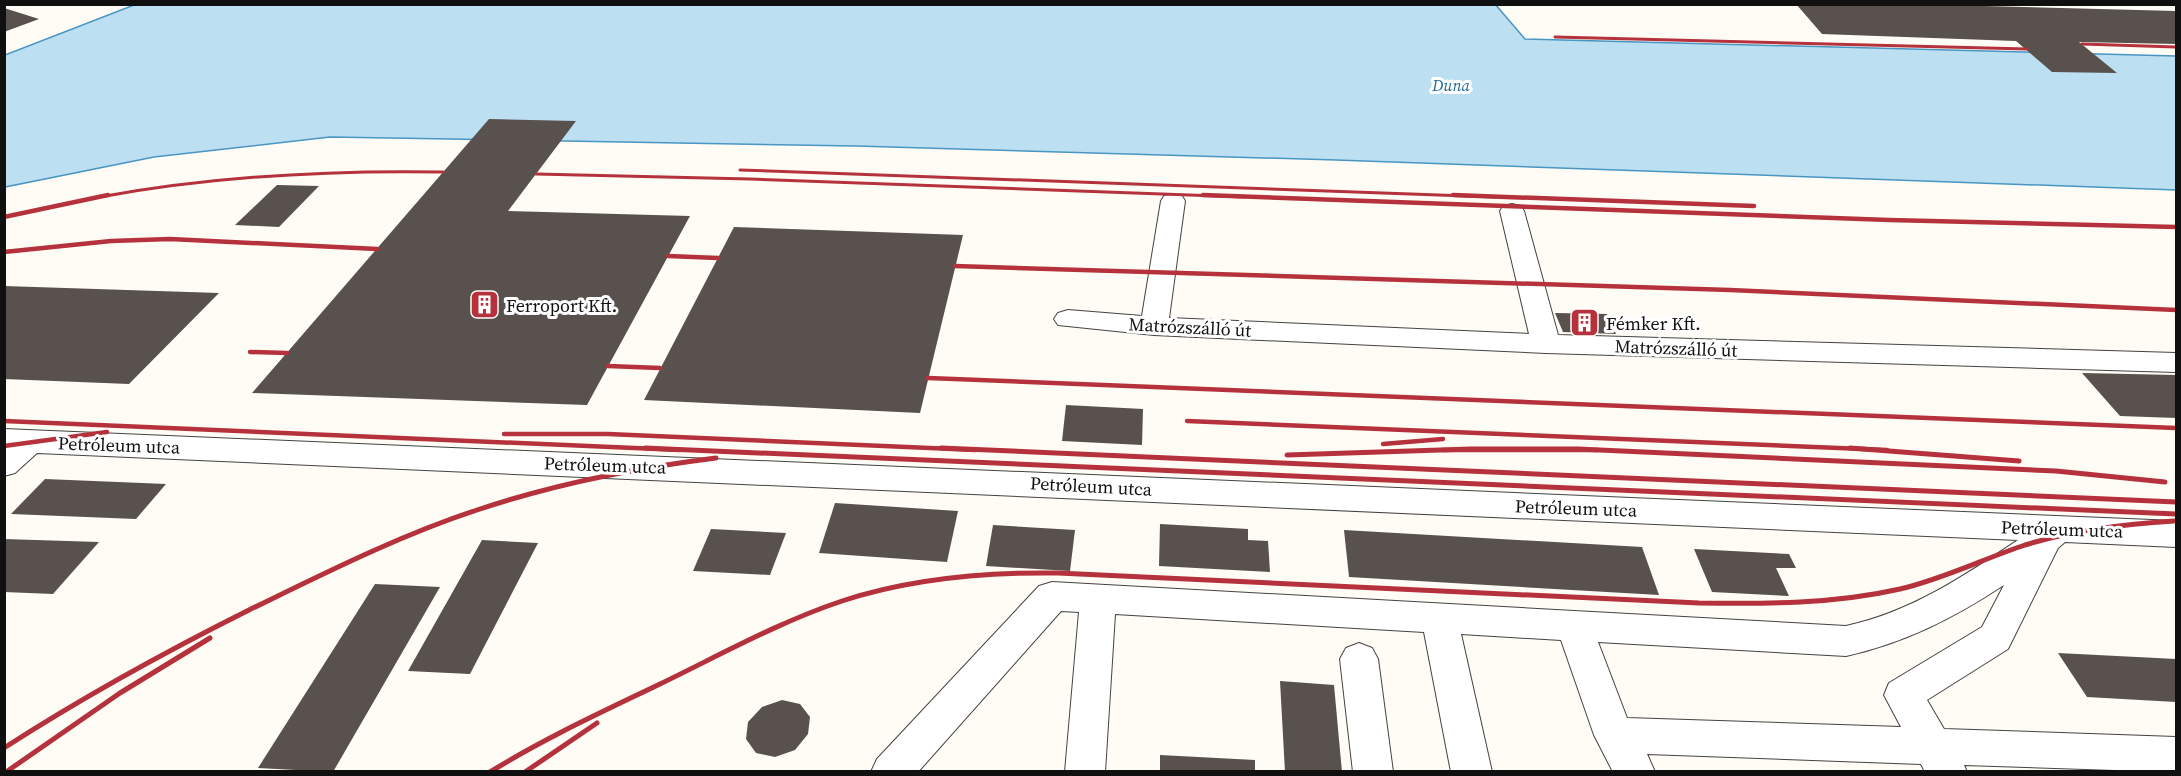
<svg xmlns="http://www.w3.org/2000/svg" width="2181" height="776" font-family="'Source Serif 4',serif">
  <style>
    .water { fill: #bcdff2; stroke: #4995c3; stroke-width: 1.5 }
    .building { fill: #58514d }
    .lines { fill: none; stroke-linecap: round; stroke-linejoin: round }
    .minor-casing { stroke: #434343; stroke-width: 2 }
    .minor { fill: #fff; fill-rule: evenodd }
    .rail-far2 { stroke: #b5323c; stroke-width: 3 }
    .rail-far1 { stroke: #b5323c; stroke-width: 4.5 }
    .rail { stroke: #b5323c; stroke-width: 5 }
    .labels { text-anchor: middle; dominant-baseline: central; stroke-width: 6; stroke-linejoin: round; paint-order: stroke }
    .far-water-label { font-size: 16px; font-style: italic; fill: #226898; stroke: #fff }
    .poi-label { font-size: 18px; fill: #101010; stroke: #fff; text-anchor: start }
    .street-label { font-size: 18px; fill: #101010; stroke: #fff }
  </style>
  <rect width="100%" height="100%" fill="#fefcf4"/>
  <polygon class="water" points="1495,4 1525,39 2176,56 2176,190 1336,160 856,146 330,137 154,157 5,187 5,55 134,5"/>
  <g class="building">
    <polygon points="1796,4 1982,4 1984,6 2176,11 2176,44 2079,42 2117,73 2052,72 2016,41 1822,34"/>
    <polygon points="4,8 39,19 4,32"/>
    <polygon points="489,119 576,121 508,211 690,216 587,405 252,393"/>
    <polygon points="277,185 319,186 279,227 235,225"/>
    <polygon points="734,227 963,235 920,413 644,400"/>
    <polygon points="4,286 219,293 129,384 4,379"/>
    <polygon points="1555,313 1607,314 1616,334 1563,332"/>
    <polygon points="2082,373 2176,375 2176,418 2120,416"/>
    <polygon points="1066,405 1143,409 1142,445 1062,441"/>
    <polygon points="45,479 166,484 136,519 11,514"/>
    <polygon points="835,503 958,511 947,562 819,553"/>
    <polygon points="1160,524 1248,529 1248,540 1268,541 1270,572 1159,566"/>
    <polygon points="993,525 1075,530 1070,571 986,566"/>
    <polygon points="711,529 786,533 770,575 693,571"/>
    <polygon points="1344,530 1642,547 1659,595 1349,577"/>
    <polygon points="4,539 99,542 53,594 4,592"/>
    <polygon points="482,540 538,543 470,674 408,671"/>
    <polygon points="1694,549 1789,554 1796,568 1776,568 1789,596 1712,592"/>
    <polygon points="375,584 440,587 333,772 258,768"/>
    <polygon points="2058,653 2176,659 2176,702 2087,697"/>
    <polygon points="1280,681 1334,685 1342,772 1285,772"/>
    <polygon points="782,700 800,704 810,717 808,734 795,750 775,757 756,753 746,739 748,722 762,707"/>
    <polygon points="1160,755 1255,760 1255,772 1160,772"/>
  </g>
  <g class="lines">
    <defs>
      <g id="minor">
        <polygon points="1173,194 1182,196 1185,201 1169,318 1529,334 1500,211 1503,206 1512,204 1521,206 1524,211 1558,335 2176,353 2176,372 1546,353 1154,335 1058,325 1054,319 1058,313 1068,310 1142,316 1161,201 1164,196"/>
        <path d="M4 429 2176 521V547L2065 542 2058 548 2008 649 1927 700 1944 729 2176 737V772L1964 765 1967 772H1925L1921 764 1647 754 1655 772H1613L1594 735 1561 640 1461 634 1492 772H1451L1424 632 1115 614 1105 772H1065L1079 612 1061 611 918 772H871L877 759 1039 586 1052 582 1846 626C1911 612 1964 576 2018 540L37 453 15 473 4 476ZM2004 585 1982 627 1889 683 1884 695 1901 727 1627 718 1598 642 1846 656C1904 643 1954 618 2004 585Z"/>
        <polygon points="1359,643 1372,648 1378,659 1393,772 1353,772 1340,659 1346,648"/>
      </g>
    </defs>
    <use href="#minor" class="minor-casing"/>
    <use href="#minor" class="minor"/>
    <g class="rail-far2">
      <polyline points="1555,37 2027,49"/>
      <polyline points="2082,44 2176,47"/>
      <polyline points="740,170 1495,197"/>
      <polyline points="536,174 750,179 1245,197"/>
      <path d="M100 197C214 176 327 170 443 172"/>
    </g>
    <g class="rail-far1">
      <polyline points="1203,195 1889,220 2176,227"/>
      <polyline points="1453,195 1754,206"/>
      <polyline points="4,217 108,195"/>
      <polyline points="4,252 111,241 170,239 377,249"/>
      <polyline points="668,256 718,258"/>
      <polyline points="955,266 1730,290 2176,310"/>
      <polyline points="250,352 287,353"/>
      <polyline points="608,366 660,368"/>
      <polyline points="928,378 2176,428"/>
      <polyline points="4,421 680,450"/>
      <polyline points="1187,421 1887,450"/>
      <polyline points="504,434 608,434 976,450"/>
      <polyline points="1383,444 1443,439"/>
      <polyline points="4,446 107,432"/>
      <polyline points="1442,450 1598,450"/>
    </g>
    <g class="rail">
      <polyline points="645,448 2176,514"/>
      <polyline points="941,448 2176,502"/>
      <polyline points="1850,448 2019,461"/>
      <polyline points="1287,455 1471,449 1578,449 2056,471 2165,482"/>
      <path d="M4 748C83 697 165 652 249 610 323 574 398 536 477 510 555 484 635 468 716 458"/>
      <polyline points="6,772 120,693 210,638"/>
      <path d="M490 772C545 738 602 712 660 684 720 655 779 622 842 601 912 578 985 572 1058 573L1699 603C1766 604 1834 604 1900 589 1943 579 1983 559 2025 545 2074 530 2124 524 2174 521"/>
      <polyline points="525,772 597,723"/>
    </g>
  </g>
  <defs>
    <symbol id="building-square" viewBox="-11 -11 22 22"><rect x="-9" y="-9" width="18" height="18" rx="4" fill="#b5323c" stroke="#fff"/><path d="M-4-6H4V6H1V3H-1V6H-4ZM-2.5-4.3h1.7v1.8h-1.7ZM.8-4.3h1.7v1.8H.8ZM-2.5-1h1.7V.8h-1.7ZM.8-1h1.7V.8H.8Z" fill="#fff"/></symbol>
  </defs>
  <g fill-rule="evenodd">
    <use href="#building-square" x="468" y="288" width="33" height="33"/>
    <use href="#building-square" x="1568" y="306" width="33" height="33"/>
  </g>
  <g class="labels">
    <g class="far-water-label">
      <text x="1451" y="85">Duna</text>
    </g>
    <g class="poi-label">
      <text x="506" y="305">Ferroport Kft.</text>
      <text x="1606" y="323">Fémker Kft.</text>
    </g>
    <g class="street-label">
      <text transform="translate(1190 327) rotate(3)">Matrózszálló út</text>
      <text transform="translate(1676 348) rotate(2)">Matrózszálló út</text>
      <text transform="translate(119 445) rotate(2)">Petróleum utca</text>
      <text transform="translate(605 465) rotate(2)">Petróleum utca</text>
      <text transform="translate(1091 486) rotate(3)">Petróleum utca</text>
      <text transform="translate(1576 508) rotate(2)">Petróleum utca</text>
      <text transform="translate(2062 529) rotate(2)">Petróleum utca</text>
    </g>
  </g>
  <rect width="2181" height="776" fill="none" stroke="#101010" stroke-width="12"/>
</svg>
